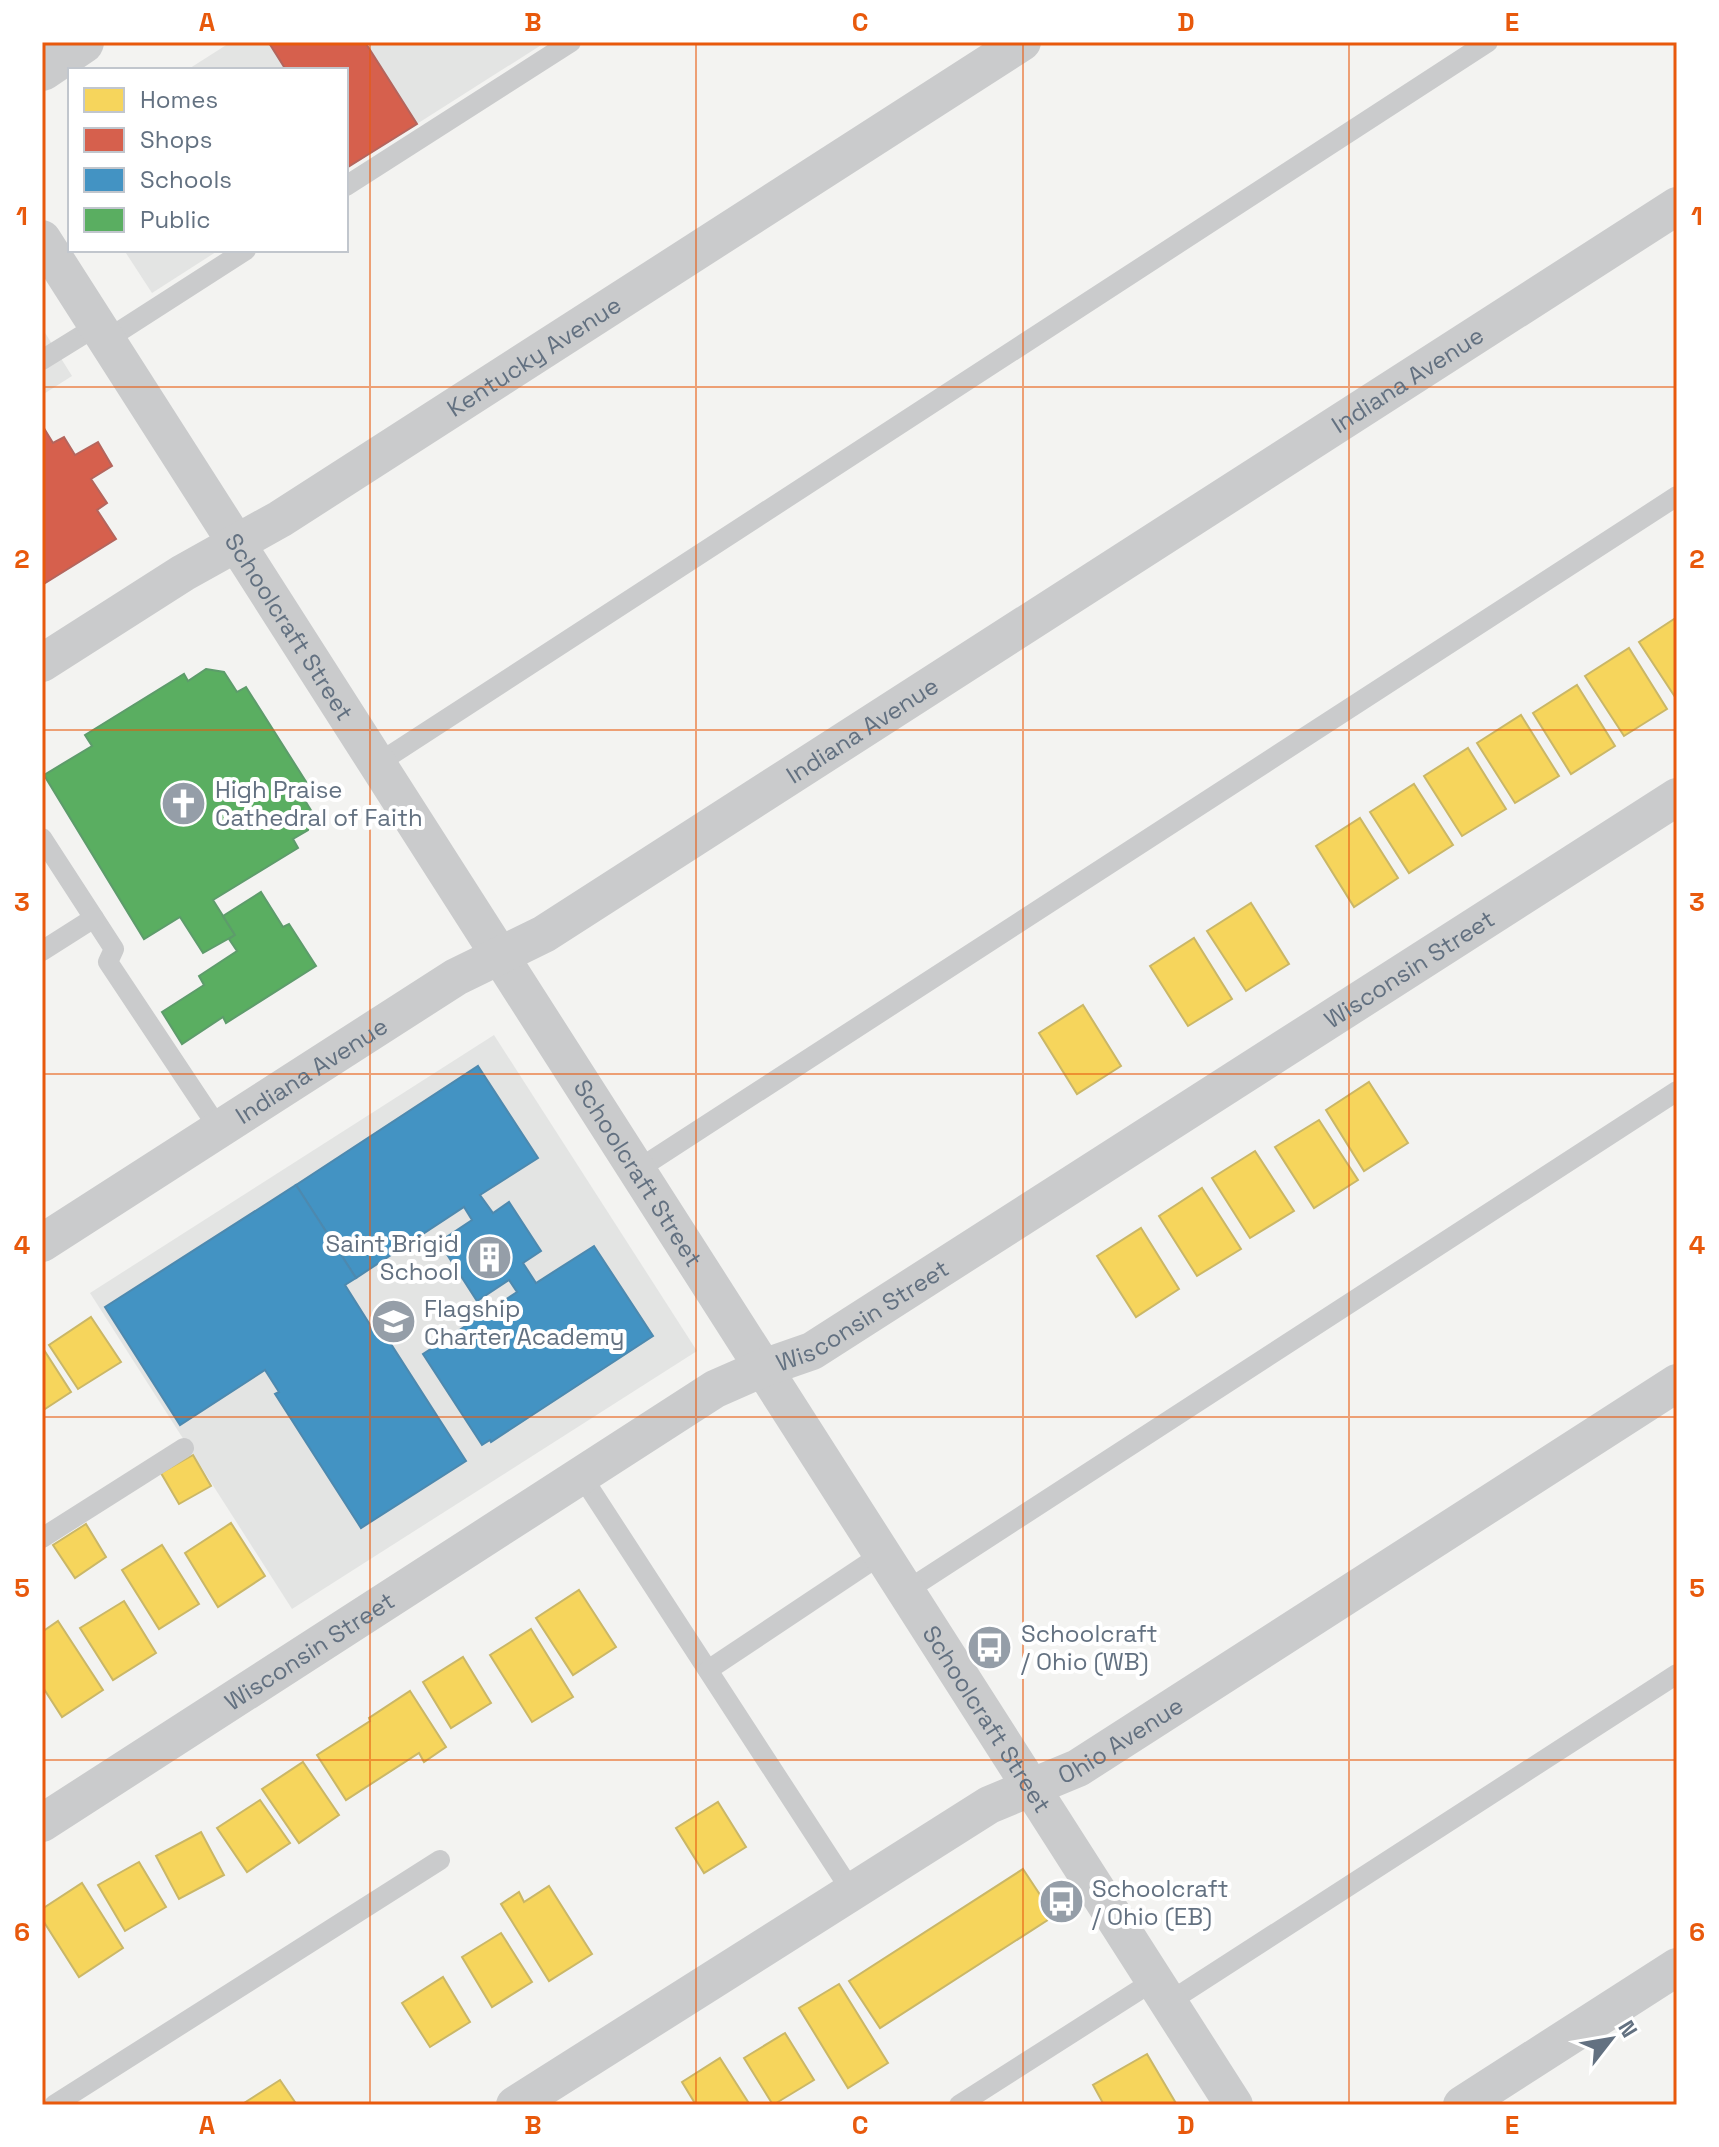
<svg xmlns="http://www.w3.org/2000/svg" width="1719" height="2147" font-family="'Space Grotesk',sans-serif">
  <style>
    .built { fill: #e3e4e3 }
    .homes { fill: #f6d55c; stroke: #cab767; stroke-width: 2 }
    .shops { fill: #d6604d; stroke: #b4655d; stroke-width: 2 }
    .schools { fill: #4393c3; stroke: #4d89af; stroke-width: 2 }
    .public { fill: #5aae61; stroke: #5d9c6b; stroke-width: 2 }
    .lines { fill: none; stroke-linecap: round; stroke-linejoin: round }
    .service { stroke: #cacbcc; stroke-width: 20 }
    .minor { stroke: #cacbcc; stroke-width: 38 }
    .tertiary { stroke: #cacbcc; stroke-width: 44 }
    .grid { fill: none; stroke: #e8590c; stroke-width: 2; stroke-opacity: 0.55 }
    .labels { text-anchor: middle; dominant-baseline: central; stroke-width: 8; stroke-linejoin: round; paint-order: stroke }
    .street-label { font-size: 24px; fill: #637181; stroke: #fff }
    .poi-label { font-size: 24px; fill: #637181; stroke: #fff; text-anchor: start }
    .neatline { fill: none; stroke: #e8590c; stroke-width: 3 }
    .grid-label { font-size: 26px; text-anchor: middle; font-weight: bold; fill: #e8590c }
  </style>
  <rect width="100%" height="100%" fill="#f3f3f1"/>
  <g class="built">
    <polygon points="231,42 546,42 346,169 346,70 187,70"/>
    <polygon points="124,250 219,250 152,293"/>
    <polygon points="42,328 72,376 42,395"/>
    <polygon points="494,1035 697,1351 292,1609 90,1293"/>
  </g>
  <g class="homes">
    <polygon points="1677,617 1677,700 1639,642"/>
    <polygon points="1629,648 1667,709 1624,736 1585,676"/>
    <polygon points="1577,685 1615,746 1571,774 1533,713"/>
    <polygon points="1521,715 1559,776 1515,803 1477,743"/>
    <polygon points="1468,748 1506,809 1462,836 1424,776"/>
    <polygon points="1414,784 1453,845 1409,873 1370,812"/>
    <polygon points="1360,818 1398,878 1354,907 1316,846"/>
    <polygon points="1251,903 1289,964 1246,991 1207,931"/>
    <polygon points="1194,938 1232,999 1188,1026 1150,966"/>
    <polygon points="1083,1005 1121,1066 1077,1094 1039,1033"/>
    <polygon points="1369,1082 1408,1143 1364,1171 1326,1110"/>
    <polygon points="1319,1120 1358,1180 1314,1208 1275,1147"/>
    <polygon points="1255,1151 1294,1211 1250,1238 1212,1178"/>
    <polygon points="1202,1188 1241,1249 1197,1276 1159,1216"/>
    <polygon points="1141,1228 1179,1289 1136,1317 1097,1256"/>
    <polygon points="91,1317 121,1362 78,1389 49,1345"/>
    <polygon points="44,1350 71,1392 42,1411 42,1351"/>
    <polygon points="193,1455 211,1486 179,1504 161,1473"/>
    <polygon points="231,1523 265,1576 218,1607 185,1553"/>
    <polygon points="86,1524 106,1557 75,1578 53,1545"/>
    <polygon points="162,1545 199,1604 159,1629 122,1570"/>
    <polygon points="579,1590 616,1647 573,1675 536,1618"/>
    <polygon points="124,1601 156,1653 113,1680 80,1628"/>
    <polygon points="58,1621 103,1690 62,1717 42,1686 42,1632"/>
    <polygon points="531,1629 573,1697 532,1722 490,1655"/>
    <polygon points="463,1657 491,1703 451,1728 423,1682"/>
    <polygon points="410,1691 446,1747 424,1762 419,1753 346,1800 317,1755 370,1721 369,1718"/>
    <polygon points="303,1762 339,1815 299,1843 262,1789"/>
    <polygon points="260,1800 290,1843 247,1872 217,1828"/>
    <polygon points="718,1802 746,1847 704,1873 676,1828"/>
    <polygon points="201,1832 224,1875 179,1899 156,1856"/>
    <polygon points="139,1862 166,1907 125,1931 98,1885"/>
    <polygon points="1023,1869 1054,1916 880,2028 849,1981"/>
    <polygon points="82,1883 123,1948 79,1977 42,1919 42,1909"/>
    <polygon points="549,1886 592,1954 549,1981 501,1904 519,1892 524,1902"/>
    <polygon points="501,1933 532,1982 492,2007 462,1957"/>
    <polygon points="443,1977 470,2022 430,2047 402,2003"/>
    <polygon points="839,1984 888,2063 848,2088 799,2008"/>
    <polygon points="785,2033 814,2080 773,2105 744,2058"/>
    <polygon points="1147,2054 1177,2105 1104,2105 1093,2085"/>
    <polygon points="720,2058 750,2105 696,2105 682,2082"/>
    <polygon points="280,2080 297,2105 241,2105"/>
  </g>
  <g class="shops">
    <polygon points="270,42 365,42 417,124 348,167 346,165 346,70 286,70 269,43"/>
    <polygon points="42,425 53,443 64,437 75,455 98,442 112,466 91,479 107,503 97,510 116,539 42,585"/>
  </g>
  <g class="schools">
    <polygon points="478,1066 538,1158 480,1195 493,1213 509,1202 541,1251 523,1263 536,1283 594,1246 653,1336 491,1442 490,1440 482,1445 423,1354 517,1292 509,1280 477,1301 439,1242 472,1220 464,1207 356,1278 296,1185"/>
    <polygon points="296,1185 356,1278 345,1285 374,1331 380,1327 466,1461 361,1528 275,1394 279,1392 265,1370 180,1425 105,1307"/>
  </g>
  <g class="public">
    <polygon points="206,669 224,672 237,692 246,687 310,788 301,794 312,812 308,830 293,839 298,848 213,900 235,935 203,953 180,917 144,939 44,775 92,746 85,735 184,674 188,681"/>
    <polygon points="261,892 283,927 289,924 316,966 226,1023 223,1017 182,1044 162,1012 204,985 199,976 237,951 229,939 235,935 223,916"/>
  </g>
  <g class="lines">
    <g class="service">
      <polyline points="346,186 571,42"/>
      <polyline points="106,340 246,250"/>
      <polyline points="42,360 97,326"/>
      <polyline points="377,764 1488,42"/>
      <polyline points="42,838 114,949 108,962 219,1129"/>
      <polyline points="42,951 94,918"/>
      <polyline points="637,1170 1677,496"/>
      <polyline points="581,1475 852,1892"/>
      <polyline points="42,1538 184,1448"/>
      <polyline points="906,1591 1677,1091"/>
      <polyline points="708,1670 882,1554"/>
      <polyline points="1169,2002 1677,1674"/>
      <polyline points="54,2105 440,1860"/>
      <polyline points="959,2105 1155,1980"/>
    </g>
    <g class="minor">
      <path id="s1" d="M42 239 1234 2105"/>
      <path id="s2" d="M42 663 183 573 280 519 1022 42"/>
      <path id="s3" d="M42 1243 456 977 544 934 1677 206"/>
      <path id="s4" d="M42 1823 715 1389 763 1368 812 1351 1677 797"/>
      <path id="s5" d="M515 2105 989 1805 1078 1768 1677 1383"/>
      <polyline points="1462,2105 1677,1967"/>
    </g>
    <polyline class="tertiary" points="42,69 82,42"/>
  </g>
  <path class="grid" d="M370 42V2105M696 42V2105M1023 42V2105M1349 42V2105M42 387H1677M42 730H1677M42 1074H1677M42 1417H1677M42 1760H1677"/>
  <defs>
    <symbol id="church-disc" viewBox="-11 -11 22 22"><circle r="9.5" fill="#959ea8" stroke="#fff"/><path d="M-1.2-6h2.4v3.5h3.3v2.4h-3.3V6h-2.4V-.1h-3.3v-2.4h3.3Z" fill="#fff"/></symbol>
    <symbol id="building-disc" viewBox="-11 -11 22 22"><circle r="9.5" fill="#959ea8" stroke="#fff"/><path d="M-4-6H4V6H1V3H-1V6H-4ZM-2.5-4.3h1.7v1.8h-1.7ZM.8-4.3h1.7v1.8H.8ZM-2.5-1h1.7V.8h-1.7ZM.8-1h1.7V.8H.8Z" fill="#fff"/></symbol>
    <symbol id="school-disc" viewBox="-11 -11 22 22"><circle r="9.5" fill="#959ea8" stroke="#fff"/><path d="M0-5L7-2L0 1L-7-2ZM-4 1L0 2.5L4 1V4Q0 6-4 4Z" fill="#fff"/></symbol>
    <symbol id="bus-disc" viewBox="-11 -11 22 22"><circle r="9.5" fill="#959ea8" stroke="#fff"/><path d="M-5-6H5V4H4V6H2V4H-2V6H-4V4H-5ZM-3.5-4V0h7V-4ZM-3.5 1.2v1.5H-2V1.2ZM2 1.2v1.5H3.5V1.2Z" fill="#fff"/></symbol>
  </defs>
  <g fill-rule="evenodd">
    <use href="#church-disc" x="158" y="778" width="51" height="51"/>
    <use href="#building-disc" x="464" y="1232" width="51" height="51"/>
    <use href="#school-disc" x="368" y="1296" width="51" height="51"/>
    <use href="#bus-disc" x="964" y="1622" width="51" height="51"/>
    <use href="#bus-disc" x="1036" y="1876" width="51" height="51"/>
  </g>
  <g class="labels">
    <g class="street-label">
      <text stroke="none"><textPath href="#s2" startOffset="580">Kentucky Avenue</textPath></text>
      <text stroke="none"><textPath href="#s3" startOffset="1616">Indiana Avenue</textPath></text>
      <text stroke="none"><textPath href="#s1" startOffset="460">Schoolcraft Street</textPath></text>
      <text stroke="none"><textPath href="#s3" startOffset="968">Indiana Avenue</textPath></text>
      <text stroke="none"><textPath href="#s4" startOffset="1614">Wisconsin Street</textPath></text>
      <text stroke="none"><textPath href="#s3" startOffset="320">Indiana Avenue</textPath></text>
      <text stroke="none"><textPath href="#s1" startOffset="1108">Schoolcraft Street</textPath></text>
      <text stroke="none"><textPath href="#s4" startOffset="966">Wisconsin Street</textPath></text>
      <text stroke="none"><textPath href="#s4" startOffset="318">Wisconsin Street</textPath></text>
      <text stroke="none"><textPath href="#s1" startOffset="1756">Schoolcraft Street</textPath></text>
      <text stroke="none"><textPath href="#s5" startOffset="708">Ohio Avenue</textPath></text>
    </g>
    <g class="poi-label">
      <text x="215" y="789">High Praise<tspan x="215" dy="28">Cathedral of Faith</tspan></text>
      <text x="459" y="1243" text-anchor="end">Saint Brigid<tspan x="459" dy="28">School</tspan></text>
      <text x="424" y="1308">Flagship<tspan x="424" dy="28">Charter Academy</tspan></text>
      <text x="1021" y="1633">Schoolcraft<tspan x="1021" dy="28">/ Ohio (WB)</tspan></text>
      <text x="1092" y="1888">Schoolcraft<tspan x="1092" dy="28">/ Ohio (EB)</tspan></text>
    </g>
  </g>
  <rect width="1719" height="2147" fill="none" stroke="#ffffff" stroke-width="88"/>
  <rect x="68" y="68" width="280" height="184" fill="#ffffff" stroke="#c1c6cd" stroke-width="2"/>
  <rect x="84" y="88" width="40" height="24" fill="#f6d55c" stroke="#c1c6cd" stroke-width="2"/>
  <text x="140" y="108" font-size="24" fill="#637181">Homes</text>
  <rect x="84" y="128" width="40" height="24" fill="#d6604d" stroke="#c1c6cd" stroke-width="2"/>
  <text x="140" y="148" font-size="24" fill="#637181">Shops</text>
  <rect x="84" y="168" width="40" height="24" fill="#4393c3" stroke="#c1c6cd" stroke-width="2"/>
  <text x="140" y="188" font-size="24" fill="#637181">Schools</text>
  <rect x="84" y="208" width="40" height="24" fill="#5aae61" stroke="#c1c6cd" stroke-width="2"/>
  <text x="140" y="228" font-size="24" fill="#637181">Public</text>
  <g transform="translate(1611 2039) rotate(59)" stroke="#ffffff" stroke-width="6" paint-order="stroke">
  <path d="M0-6L14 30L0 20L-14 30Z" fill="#637181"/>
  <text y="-12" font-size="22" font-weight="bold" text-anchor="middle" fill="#637181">N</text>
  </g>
  <rect x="44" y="44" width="1631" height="2059" class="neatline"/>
  <g class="grid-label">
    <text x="207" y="31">A</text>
    <text x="533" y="31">B</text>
    <text x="860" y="31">C</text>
    <text x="1186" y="31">D</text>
    <text x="1512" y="31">E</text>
    <text x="22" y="225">1</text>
    <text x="1697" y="225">1</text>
    <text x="22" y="568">2</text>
    <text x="1697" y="568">2</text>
    <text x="22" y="911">3</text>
    <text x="1697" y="911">3</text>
    <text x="22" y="1254">4</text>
    <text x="1697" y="1254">4</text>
    <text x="22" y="1597">5</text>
    <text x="1697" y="1597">5</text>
    <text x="22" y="1941">6</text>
    <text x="1697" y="1941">6</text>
    <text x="207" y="2134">A</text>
    <text x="533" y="2134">B</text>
    <text x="860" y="2134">C</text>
    <text x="1186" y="2134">D</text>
    <text x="1512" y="2134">E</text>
  </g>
</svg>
